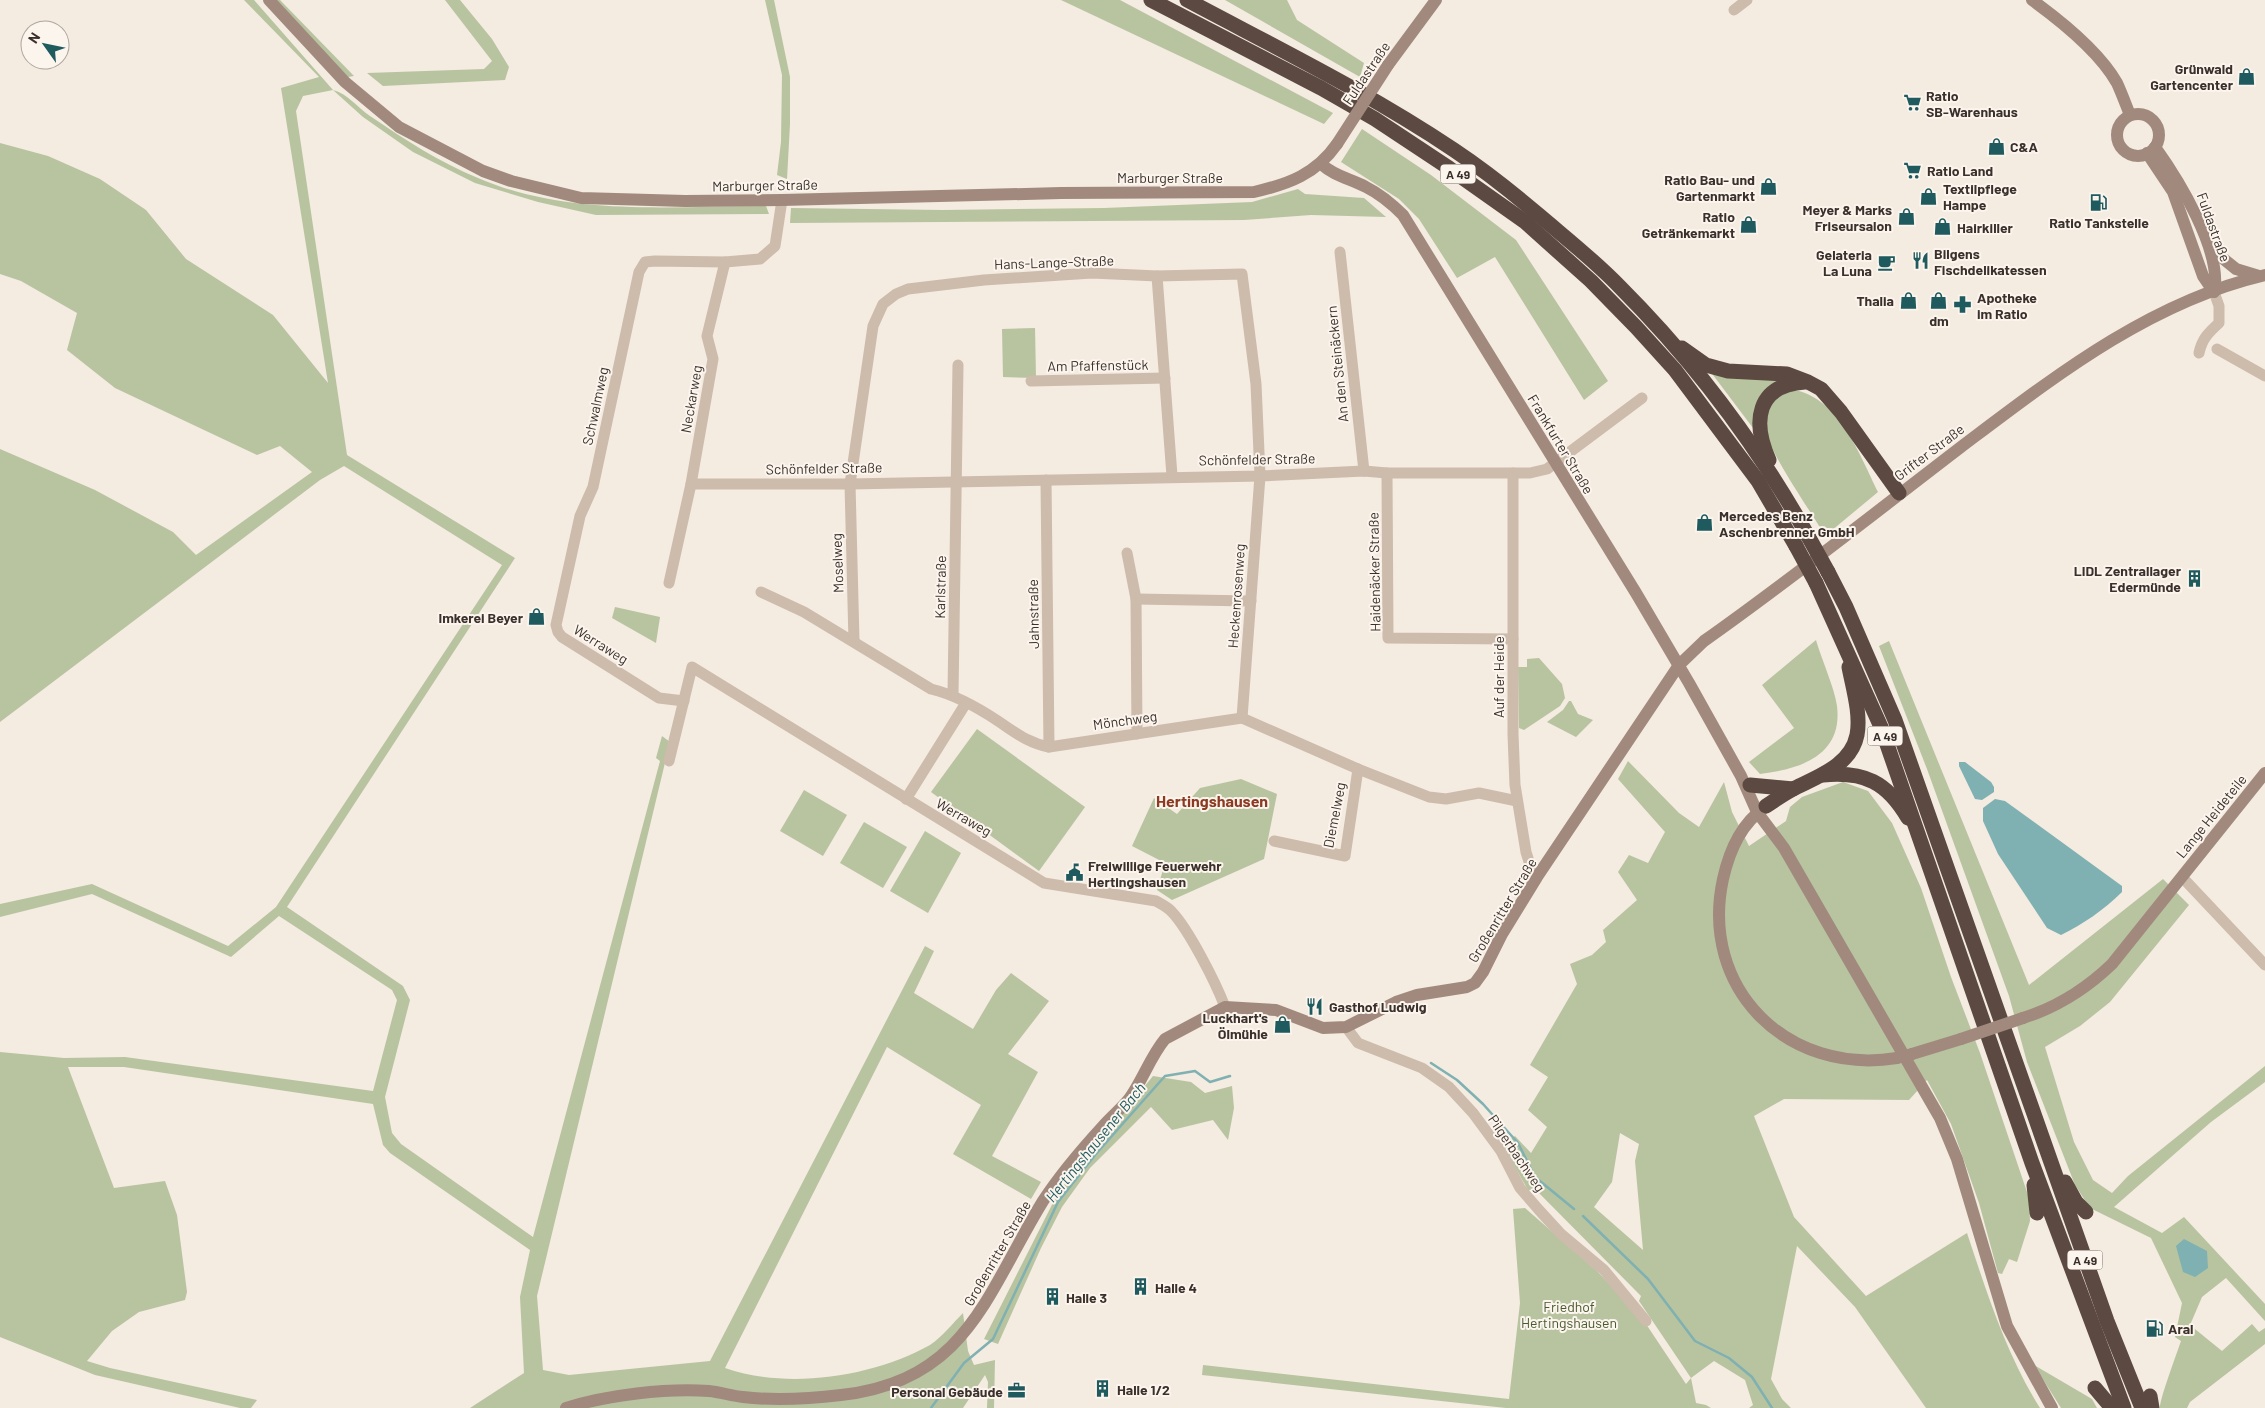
<svg xmlns="http://www.w3.org/2000/svg" width="2265" height="1408" font-family="Barlow,sans-serif">
  <style>
    .green { fill: #b8c4a0; fill-rule: evenodd }
    .water { fill: #7fb0b2 }
    .lines { fill: none; stroke-linecap: round; stroke-linejoin: round }
    .stream { stroke: #7fb0b2; stroke-width: 2.5 }
    .street { stroke: #cdbbac; stroke-width: 11 }
    .secondary { stroke: #a18a7d; stroke-width: 12 }
    .highway { stroke: #5c4a42; stroke-width: 15 }
    .secondary-bridge { stroke: #a18a7d; stroke-width: 12 }
    .highway-bridge { stroke: #5c4a42; stroke-width: 15 }
    .labels { text-anchor: middle; dominant-baseline: central; stroke-width: 4; stroke-linejoin: round; paint-order: stroke }
    .shield { fill: #fbf5ee; stroke: #756b66; stroke-width: 1 }
    .shield-label { font-size: 12px; font-weight: bold; fill: #3b302b }
    .poi-label { font-size: 14px; font-weight: bold; fill: #3b302b; stroke: #fbf5ee; text-anchor: start }
    .street-label { font-size: 14px; fill: #3b302b; stroke: #fbf5ee }
    .park-label { font-size: 14px; fill: #4a5a2e; stroke: #fbf5ee }
    .water-label { font-size: 15px; font-style: italic; fill: #1f5a5e; stroke: #fbf5ee }
    .quarter-label { font-size: 16px; font-weight: bold; fill: #8c3b22; stroke: #fbf5ee }
  </style>
  <rect width="100%" height="100%" fill="#f4ebe1"/>
  <g class="green">
    <path d="M244 0H254L333 90C347 93 358 108 370 116 404 139 439 162 478 178 568 217 670 206 766 206L769 214 596 215 538 202 475 183 413 152 363 117 333 90 303 96 296 111 347 455 515 558 287 907 403 986 410 1000 385 1097 392 1133 401 1144 533 1237 660 761 656 758 662 736 670 742 537 1296 543 1370 569 1375 710 1361 925 946 934 951 914 993 973 1029 996 990 1011 973 1049 1001 1008 1054 1038 1072 992 1156 1041 1182 1031 1199 953 1154 981 1105 887 1047 725 1368C787 1390 873 1377 930 1345 942 1337 953 1323 963 1313L968 1351 974 1365 995 1360 994 1408H987L988 1382 985 1375 963 1408H470L524 1373 520 1297 530 1250 390 1153 383 1145 373 1104 124 1067H68L114 1188 165 1181 177 1215 187 1292 185 1300 139 1312 112 1331 87 1361 110 1368 257 1400 251 1408H240L95 1375 0 1337V1052L64 1058 125 1057 373 1091 397 1000 392 990 279 916 231 957 92 894 0 917V904L92 884 228 946 276 907 502 565 344 466 320 480 0 722V449L95 490 173 532 196 555 312 472 280 446 257 455 115 388 67 350 77 313 21 281 0 274V143L48 156 100 179 146 210 186 259 273 315 328 383 281 88 319 77Z"/>
    <polygon points="274,0 280,0 354,76 348,77"/>
    <polygon points="445,0 460,0 492,39 509,67 505,80 383,86 367,73 484,69 492,61"/>
    <polygon points="765,0 774,0 790,77 790,124 787,179 777,175 781,142 782,75"/>
    <polygon points="1061,0 1120,0 1333,113 1324,124"/>
    <polygon points="1225,0 1287,0 1297,20 1364,63 1360,77"/>
    <polygon points="1362,129 1431,175 1516,240 1608,381 1584,400 1495,257 1457,278 1419,219 1399,199 1341,162"/>
    <polygon points="1298,189 1305,194 1364,198 1386,217 1311,215 1244,220 790,223 791,208 943,210 1104,208 1252,202"/>
    <polygon points="1035,328 1036,378 1003,377 1002,329"/>
    <polygon points="1710,371 1784,377 1774,387 1756,432"/>
    <path d="M1795 390C1839 399 1860 455 1878 492L1825 536C1813 514 1763 444 1764 424 1765 403 1777 395 1795 390Z"/>
    <polygon points="615,607 660,617 656,643 612,618"/>
    <path d="M1816 640C1821 658 1835 689 1837 706 1843 756 1800 769 1760 774L1749 762 1794 728 1762 685Z"/>
    <path d="M1889 641 2029 985 2163 879 2189 905 2110 1002 2080 1026 2045 1047 2074 1142 2093 1180 2112 1193 2128 1176 2265 1066V1082L2211 1122 2114 1207 2162 1233 2184 1217 2265 1304V1321L2226 1278 2202 1297 2190 1325 2222 1351 2252 1324 2259 1332 2265 1328V1344L2190 1402 2187 1408H2160C2159 1401 2177 1353 2181 1341L2175 1337 2182 1303 2151 1238 2090 1208 2075 1185 2027 1062 2009 996 1927 769 1879 646Z"/>
    <polygon points="1539,658 1562,684 1565,698 1560,706 1524,730 1519,728 1518,667 1527,667 1527,659"/>
    <polygon points="1569,701 1571,701 1578,714 1593,720 1576,737 1547,722 1563,710"/>
    <polygon points="977,729 1085,807 1039,871 931,792"/>
    <path d="M1628 761 1679 813 1699 827 1724 782 1732 812 1749 846 1786 821 1790 807 1802 797 1843 782 1868 791 1892 823 1921 888 1951 977 1980 1053 2029 1198 2030 1221 2017 1262 2009 1259 2002 1274 1998 1273 1979 1203 1951 1124 1927 1080 1909 1100 1784 1099 1754 1116 1794 1217 1866 1296 1967 1233C1987 1293 2006 1354 2040 1408H1926L1855 1307 1797 1246 1771 1379 1782 1399 1791 1408H1749L1753 1405 1745 1380 1714 1361 1691 1378 1696 1403 1706 1405 1711 1408H1506L1202 1375 1203 1365 1509 1399 1520 1303 1513 1209 1525 1208 1597 1271 1644 1321 1686 1384 1691 1378 1639 1301 1641 1296 1536 1190H1528L1503 1146 1515 1136 1531 1153 1547 1127 1528 1110 1548 1077 1530 1065 1577 984 1570 964 1592 955 1606 942 1603 930 1637 900 1618 872 1629 855 1648 863 1665 832 1618 779ZM1620 1133 1639 1144 1635 1161 1643 1250 1594 1207 1612 1182Z"/>
    <polygon points="1241,779 1277,794 1264,859 1172,900 1157,890 1165,863 1132,846 1154,798 1177,814 1200,788"/>
    <polygon points="804,790 847,815 823,856 780,831"/>
    <polygon points="864,822 907,847 883,888 840,863"/>
    <polygon points="925,831 961,853 928,913 890,891"/>
    <polygon points="1153,1076 1191,1082 1205,1093 1232,1086 1234,1108 1228,1140 1213,1120 1172,1130 1151,1107 1090,1168 1062,1207 1041,1248 998,1344 984,1339 1059,1191"/>
    <polygon points="2034,1365 2092,1399 2097,1408 2061,1408"/>
  </g>
  <g class="water">
    <polygon points="1959,762 1965,762 1991,782 1994,787 1994,792 1982,800 1975,799 1959,766"/>
    <path d="M1995 799 2005 801 2122 886V892C2104 910 2083 924 2061 935L2047 928 1998 854 1983 821V808Z"/>
    <polygon points="2184,1239 2207,1251 2208,1268 2195,1277 2183,1272 2176,1246"/>
  </g>
  <g class="lines">
    <g class="stream">
      <polyline points="1431,1063 1457,1080 1483,1104 1518,1143 1535,1177 1574,1209"/>
      <polyline points="1583,1216 1648,1279 1695,1341 1729,1358 1752,1377 1772,1408"/>
      <polyline points="931,1408 964,1363 993,1339 1058,1202 1095,1155 1165,1076 1195,1071 1210,1082 1230,1076"/>
    </g>
    <g class="street">
      <polyline points="1734,10 1747,0"/>
      <polyline points="1340,252 1364,471"/>
      <polyline points="1157,276 1172,476"/>
      <polyline points="2217,349 2265,376"/>
      <path d="M2199 353C2202 339 2208 333 2219 323V306L2214 292"/>
      <polyline points="1031,381 1165,378"/>
      <polyline points="1387,473 1388,638 1513,639"/>
      <polyline points="1513,473 1513,734 1515,785 1526,852 1531,868 1537,877"/>
      <polyline points="1046,480 1049,747"/>
      <polyline points="691,484 850,484 1260,476 1364,471 1387,473 1530,473 1547,469 1642,398"/>
      <polyline points="1127,553 1136,599 1137,734"/>
      <polyline points="669,583 691,484 713,359 707,336 725,262"/>
      <path d="M761 592 804 612 931 689C956 695 977 707 998 721 1016 733 1028 743 1049 747L1242 718 1358 769 1429 797 1446 799 1479 793 1517 801"/>
      <polyline points="1136,599 1251,601"/>
      <polyline points="854,641 850,484 873,326 883,304 896,294 908,289 984,280 1092,273 1157,276 1242,274 1256,384 1260,476 1242,718"/>
      <polyline points="953,694 958,365"/>
      <polyline points="684,701 659,698 562,637 558,632 556,625 580,516 593,487 639,272 645,262 655,261 725,262 760,259 775,246 782,200"/>
      <path d="M669 761 692 667 1044 883 1156 901C1161 904 1168 907 1172 912 1189 930 1216 983 1225 1007"/>
      <polyline points="906,799 966,703"/>
      <polyline points="1274,841 1345,856 1358,769"/>
      <polyline points="2182,877 2265,965"/>
      <polyline points="1346,1027 1358,1043 1422,1068 1449,1087 1473,1113 1501,1151 1520,1188 1539,1210 1561,1234 1604,1270 1646,1321"/>
    </g>
    <g class="secondary">
      <path d="M269 0 345 82 399 127 483 171 511 181 581 198 685 201 782 200 1061 193 1254 192C1289 184 1316 174 1337 144"/>
      <path d="M2032 0C2061 21 2099 51 2117 83 2122 94 2126 105 2130 115"/>
      <polyline points="1388,65 1436,0"/>
      <circle cx="2138" cy="135" r="21"/>
      <path d="M2155 147C2178 179 2223 252 2214 292"/>
      <polyline points="2147,153 2173,192 2203,276 2214,292"/>
      <path d="M1321 164C1336 177 1349 178 1366 187 1380 194 1391 203 1403 215L1636 593 1689 683 1741 776 1757 812 1784 848 1940 1118 1957 1159 2007 1326 2052 1408"/>
      <polyline points="2210,248 2236,269 2259,276"/>
      <path d="M1764 808C1741 824 1729 852 1723 879 1699 989 1788 1076 1897 1058"/>
      <path d="M2023 1018C2058 1007 2086 989 2112 964L2265 773"/>
      <polyline points="1912,1054 1961,1039"/>
      <path d="M566 1408C607 1395 666 1388 709 1391 720 1392 732 1396 743 1397 776 1401 808 1399 841 1395 967 1381 986 1294 1043 1201 1061 1173 1082 1149 1104 1125 1112 1116 1122 1108 1129 1099 1143 1080 1150 1057 1165 1039L1225 1007 1276 1010 1323 1028 1346 1027 1396 1002 1417 995 1467 987 1475 983 1483 972 1502 934 1537 877 1679 665 1704 641C1792 579 1876 512 1961 447 2054 377 2149 302 2265 275"/>
    </g>
    <g class="highway">
      <polyline points="1151,0 1321,88 1375,119 1449,168 1524,221 1591,281 1636,327 1675,370 1758,481 1796,546"/>
      <path d="M1187 0C1277 48 1369 93 1454 150 1484 170 1513 193 1540 216 1567 239 1595 261 1619 286 1693 360 1757 445 1808 536"/>
      <polyline points="1682,348 1706,365 1728,371 1787,374 1808,382 1821,389 1841,412 1899,493"/>
      <path d="M1769 460C1752 422 1756 385 1805 382"/>
      <polyline points="1828,572 1846,607 1895,720 2107,1321 2142,1408"/>
      <polyline points="1816,583 1881,727 2032,1163 2124,1408"/>
      <path d="M1823 775C1864 771 1887 782 1908 818"/>
      <polyline points="1750,785 1793,789"/>
      <path d="M1766 806C1775 800 1785 793 1795 788 1819 776 1851 765 1857 735 1861 714 1853 688 1849 667"/>
      <polyline points="2065,1182 2076,1202 2086,1212"/>
      <polyline points="2034,1185 2037,1213"/>
      <polyline points="2095,1388 2112,1408"/>
      <polyline points="2150,1396 2152,1408"/>
    </g>
    <g class="secondary-bridge">
      <polyline points="1337,144 1388,65"/>
      <polyline points="1961,1039 2023,1018"/>
      <polyline points="1897,1058 1912,1054"/>
    </g>
    <g class="highway-bridge">
      <polyline points="1808,536 1828,572"/>
      <polyline points="1796,546 1816,583"/>
    </g>
  </g>
  <defs>
    <symbol id="shop-bare" viewBox="-9 -9 18 18"><path d="M-5-2.5h2.3a2.7 3.5 0 0 1 5.4 0H5L5.5 6h-11ZM-1.5-2.5h3a1.5 2.3 0 0 0-3 0Z" fill="#1f5a5e" stroke="#fbf5ee" stroke-width="2.5" paint-order="stroke"/></symbol>
    <symbol id="supermarket-bare" viewBox="-9 -9 18 18"><path d="M-6-5.5h2.5l.6 2H6L4.5 2H-2.5L-4.4-4H-6ZM-1.5 3.2a1.3 1.3 0 1 0 .1 0ZM3 3.2a1.3 1.3 0 1 0 .1 0Z" fill="#1f5a5e" stroke="#fbf5ee" stroke-width="2.5" paint-order="stroke"/></symbol>
    <symbol id="fuel-bare" viewBox="-9 -9 18 18"><path d="M-5.5-6h7V0h2V4h1.3V-2.5L3-4.5l.8-.8L6-3V5H2.5V1h-1V6h-7ZM-4.2-4.7v3.2H.2V-4.7Z" fill="#1f5a5e" stroke="#fbf5ee" stroke-width="2.5" paint-order="stroke"/></symbol>
    <symbol id="restaurant-bare" viewBox="-9 -9 18 18"><path d="M-5-6h1v4h1v-4h1v4h1v-4h1v5L-1.5 .5V6h-2V.5L-5-1ZM5-6V6H3V1.5H1.5Q1.5-4 5-6Z" fill="#1f5a5e" stroke="#fbf5ee" stroke-width="2.5" paint-order="stroke"/></symbol>
    <symbol id="cafe-bare" viewBox="-9 -9 18 18"><path d="M-5.5-4.5H6V0H3Q3 3.5 0 3.5H-2.5Q-5.5 3.5-5.5 0ZM3-3.2v2h1.7v-2ZM-6 4.5H4V6H-6Z" fill="#1f5a5e" stroke="#fbf5ee" stroke-width="2.5" paint-order="stroke"/></symbol>
    <symbol id="pharmacy-bare" viewBox="-9 -9 18 18"><path d="M-2-6h4v4h4v4h-4v4h-4v-4h-4v-4h4Z" fill="#1f5a5e" stroke="#fbf5ee" stroke-width="2.5" paint-order="stroke"/></symbol>
    <symbol id="building-bare" viewBox="-9 -9 18 18"><path d="M-4-6H4V6H1V3H-1V6H-4ZM-2.5-4.3h1.7v1.8h-1.7ZM.8-4.3h1.7v1.8H.8ZM-2.5-1h1.7V.8h-1.7ZM.8-1h1.7V.8H.8Z" fill="#1f5a5e" stroke="#fbf5ee" stroke-width="2.5" paint-order="stroke"/></symbol>
    <symbol id="civic-bare" viewBox="-9 -9 18 18"><path d="M-.6-6.5H3V-4.5H.6V-3L4-1V1h2V6H-6V1h2V-1L-.6-3ZM-1.2 2.5V6h2.4V2.5Z" fill="#1f5a5e" stroke="#fbf5ee" stroke-width="2.5" paint-order="stroke"/></symbol>
    <symbol id="office-bare" viewBox="-9 -9 18 18"><path d="M-6-3h4V-5.5h4V-3h4V5H-6ZM-1-4.5V-3h2v-1.5ZM-6 0V1H6V0Z" fill="#1f5a5e" stroke="#fbf5ee" stroke-width="2.5" paint-order="stroke"/></symbol>
  </defs>
  <g fill-rule="evenodd">
    <use href="#shop-bare" x="2234" y="64" width="25" height="25"/>
    <use href="#supermarket-bare" x="1900" y="90" width="25" height="25"/>
    <use href="#shop-bare" x="1984" y="134" width="25" height="25"/>
    <use href="#supermarket-bare" x="1900" y="158" width="25" height="25"/>
    <use href="#shop-bare" x="1756" y="174" width="25" height="25"/>
    <use href="#shop-bare" x="1916" y="184" width="25" height="25"/>
    <use href="#fuel-bare" x="2086" y="190" width="25" height="25"/>
    <use href="#shop-bare" x="1894" y="204" width="25" height="25"/>
    <use href="#shop-bare" x="1736" y="212" width="25" height="25"/>
    <use href="#shop-bare" x="1930" y="214" width="25" height="25"/>
    <use href="#restaurant-bare" x="1908" y="248" width="25" height="25"/>
    <use href="#cafe-bare" x="1874" y="250" width="25" height="25"/>
    <use href="#shop-bare" x="1896" y="288" width="25" height="25"/>
    <use href="#shop-bare" x="1926" y="288" width="25" height="25"/>
    <use href="#pharmacy-bare" x="1950" y="292" width="25" height="25"/>
    <use href="#shop-bare" x="1692" y="510" width="25" height="25"/>
    <use href="#building-bare" x="2182" y="566" width="25" height="25"/>
    <use href="#shop-bare" x="524" y="604" width="25" height="25"/>
    <use href="#civic-bare" x="1062" y="860" width="25" height="25"/>
    <use href="#restaurant-bare" x="1302" y="994" width="25" height="25"/>
    <use href="#shop-bare" x="1270" y="1012" width="25" height="25"/>
    <use href="#building-bare" x="1128" y="1274" width="25" height="25"/>
    <use href="#building-bare" x="1040" y="1284" width="25" height="25"/>
    <use href="#fuel-bare" x="2142" y="1316" width="25" height="25"/>
    <use href="#building-bare" x="1090" y="1376" width="25" height="25"/>
    <use href="#office-bare" x="1004" y="1378" width="25" height="25"/>
  </g>
  <g class="labels">
    <g class="shield">
      <rect x="1440.5" y="164.5" width="35" height="19" rx="4"/>
      <rect x="1867.5" y="726.5" width="35" height="19" rx="4"/>
      <rect x="2067.5" y="1250.5" width="35" height="19" rx="4"/>
    </g>
    <g class="shield-label">
      <text x="1458" y="174">A 49</text>
      <text x="1885" y="736">A 49</text>
      <text x="2085" y="1260">A 49</text>
    </g>
    <g class="poi-label">
      <text x="2233" y="68" text-anchor="end">Grünwald<tspan x="2233" dy="16">Gartencenter</tspan></text>
      <text x="1926" y="95">Ratio<tspan x="1926" dy="16">SB-Warenhaus</tspan></text>
      <text x="2010" y="146">C&amp;A</text>
      <text x="1927" y="170">Ratio Land</text>
      <text x="1755" y="179" text-anchor="end">Ratio Bau- und<tspan x="1755" dy="16">Gartenmarkt</tspan></text>
      <text x="1943" y="188">Textilpflege<tspan x="1943" dy="16">Hampe</tspan></text>
      <text x="1892" y="209" text-anchor="end">Meyer &amp; Marks<tspan x="1892" dy="16">Friseursalon</tspan></text>
      <text x="1735" y="216" text-anchor="end">Ratio<tspan x="1735" dy="16">Getränkemarkt</tspan></text>
      <text x="2099" y="222" text-anchor="middle">Ratio Tankstelle</text>
      <text x="1957" y="227">Hairkiller</text>
      <text x="1934" y="253">Bilgens<tspan x="1934" dy="16">Fischdelikatessen</tspan></text>
      <text x="1872" y="254" text-anchor="end">Gelateria<tspan x="1872" dy="16">La Luna</tspan></text>
      <text x="1977" y="297">Apotheke<tspan x="1977" dy="16">im Ratio</tspan></text>
      <text x="1894" y="300" text-anchor="end">Thalia</text>
      <text x="1939" y="320" text-anchor="middle">dm</text>
      <text x="1719" y="515">Mercedes Benz<tspan x="1719" dy="16">Aschenbrenner GmbH</tspan></text>
      <text x="2181" y="570" text-anchor="end">LIDL Zentrallager<tspan x="2181" dy="16">Edermünde</tspan></text>
      <text x="523" y="617" text-anchor="end">Imkerei Beyer</text>
      <text x="1088" y="865">Freiwillige Feuerwehr<tspan x="1088" dy="16">Hertingshausen</tspan></text>
      <text x="1329" y="1006">Gasthof Ludwig</text>
      <text x="1268" y="1017" text-anchor="end">Luckhart's<tspan x="1268" dy="16">Ölmühle</tspan></text>
      <text x="1155" y="1287">Halle 4</text>
      <text x="1066" y="1297">Halle 3</text>
      <text x="2168" y="1328">Aral</text>
      <text x="1117" y="1389">Halle 1/2</text>
      <text x="1003" y="1391" text-anchor="end">Personal Gebäude</text>
    </g>
    <g class="street-label">
      <text transform="translate(1366 73) rotate(-56)">Fuldastraße</text>
      <text x="1170" y="177">Marburger Straße</text>
      <text transform="translate(765 185) rotate(-1)">Marburger Straße</text>
      <text transform="translate(2214 227) rotate(70)">Fuldastraße</text>
      <text transform="translate(1054 262) rotate(-2)">Hans-Lange-Straße</text>
      <text transform="translate(1337 364) rotate(-96)">An den Steinäckern</text>
      <text transform="translate(1098 365) rotate(-1)">Am Pfaffenstück</text>
      <text transform="translate(691 399) rotate(-80)">Neckarweg</text>
      <text transform="translate(595 406) rotate(-78)">Schwalmweg</text>
      <text transform="translate(1561 444) rotate(59)">Frankfurter Straße</text>
      <text transform="translate(1929 452) rotate(-37)">Grifter Straße</text>
      <text transform="translate(1257 459) rotate(-1)">Schönfelder Straße</text>
      <text transform="translate(824 468) rotate(-1)">Schönfelder Straße</text>
      <text transform="translate(837 563) rotate(-92)">Moselweg</text>
      <text transform="translate(1374 572) rotate(-91)">Haidenäcker Straße</text>
      <text transform="translate(940 587) rotate(-89)">Karlstraße</text>
      <text transform="translate(1236 596) rotate(-86)">Heckenrosenweg</text>
      <text transform="translate(1033 614) rotate(-91)">Jahnstraße</text>
      <text transform="translate(601 644) rotate(32)">Werraweg</text>
      <text transform="translate(1498 677) rotate(-90)">Auf der Heide</text>
      <text transform="translate(1125 720) rotate(-8)">Mönchweg</text>
      <text transform="translate(1334 815) rotate(-79)">Diemelweg</text>
      <text transform="translate(2211 816) rotate(-51)">Lange Heideteile</text>
      <text transform="translate(964 817) rotate(30)">Werraweg</text>
      <text transform="translate(1502 910) rotate(-59)">Großenritter Straße</text>
      <text transform="translate(1517 1153) rotate(56)">Pilgerbachweg</text>
      <text transform="translate(997 1253) rotate(-60)">Großenritter Straße</text>
    </g>
    <g class="park-label">
      <text x="1569" y="1306">Friedhof<tspan x="1569" dy="16">Hertingshausen</tspan></text>
    </g>
    <g class="water-label">
      <text transform="translate(1095 1142) rotate(-51)">Hertingshausener Bach</text>
    </g>
    <g class="quarter-label">
      <text x="1212" y="800">Hertingshausen</text>
    </g>
  </g>
  <g transform="translate(45 45) rotate(303)"><circle r="24" fill="#fbf5ee" stroke="#aea6a0"/>
  <path d="M0-4L9 19L0 12L-9 19Z" fill="#1f5a5e"/>
  <text y="-8" font-size="14" font-weight="bold" text-anchor="middle" fill="#3b302b">N</text>
  </g>
</svg>
